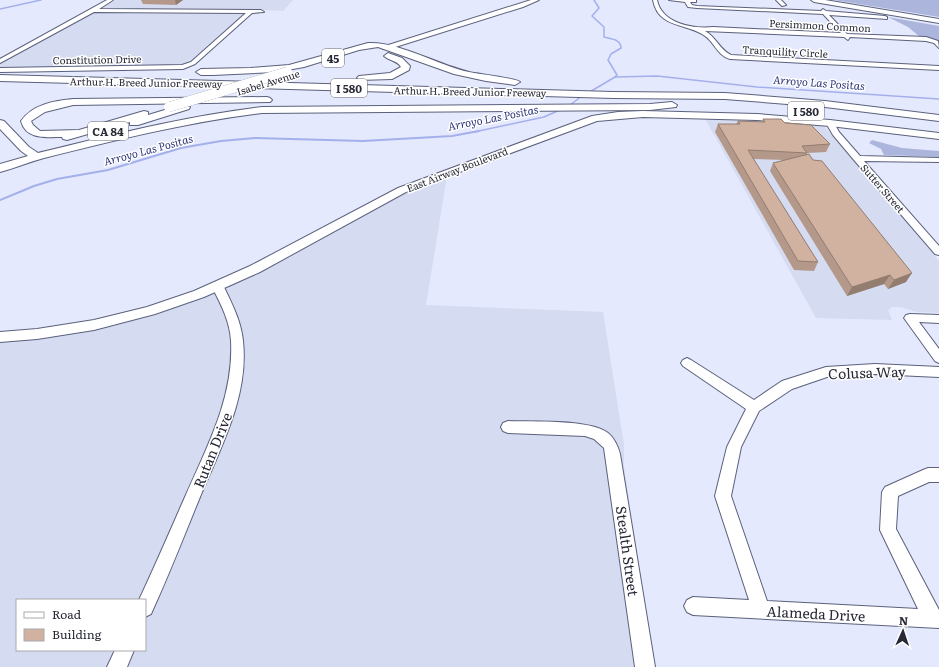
<svg xmlns="http://www.w3.org/2000/svg" width="939" height="667" font-family="Literata,serif">
  <style>
    .built { fill: #d5dbf1; fill-rule: evenodd }
    .green { fill: #acb5dc }
    .lines { fill: none; stroke-linecap: round; stroke-linejoin: round }
    .stream-far1 { stroke: #a4b0eb; stroke-width: 1.5 }
    .stream { stroke: #a4b0eb; stroke-width: 2 }
    .minor-casing { stroke: #5b617c; stroke-width: 2 }
    .major-casing { stroke: #5b617c; stroke-width: 2 }
    .highway-casing { stroke: #5b617c; stroke-width: 2 }
    .minor { fill: #fff; fill-rule: evenodd }
    .major { fill: #fff; fill-rule: evenodd }
    .highway { fill: #fff; fill-rule: evenodd }
    .highway-bridge-casing { stroke: #5b617c; stroke-width: 10; stroke-linecap: butt }
    .highway-bridge { stroke: #fff; stroke-width: 10 }
    .wall { fill: #b4998a }
    .shaded-wall { fill: #927d70 }
    .building { fill: #d1b2a0; stroke: #927d70 }
    .labels { text-anchor: middle; dominant-baseline: central; stroke-width: 3; stroke-linejoin: round; paint-order: stroke }
    .far-street-label { font-size: 10px; fill: #272935; stroke: #fff }
    .shield { fill: #fff; stroke: #686972; stroke-width: 1 }
    .shield-label { font-size: 11px; font-weight: bold; fill: #272935 }
    .far-water-label { font-size: 11px; font-style: italic; fill: #2f367a; stroke: #fff }
    .near-street-label { font-size: 14px; fill: #272935; stroke: #fff }
  </style>
  <rect width="100%" height="100%" fill="#e5e9fd"/>
  <g class="built">
    <polygon points="116,0 293,0 283,11 263,10 259,14 251,15 196,64 183,68 0,71 0,64"/>
    <polygon points="704,117 725,117 824,126 939,261 939,313 917,312 900,307 892,307 888,310 892,320 816,318"/>
    <path d="M447 176 426 305 603 312 624 445V467L655 667H0V342L53 336 115 325 159 313 197 300 256 275 388 201 410 190ZM17 600H145V650H17Z"/>
  </g>
  <g class="green">
    <polygon points="834,0 939,0 939,17"/>
    <polygon points="888,17 939,26 939,41 930,38 920,37 908,27"/>
    <polygon points="872,140 902,148 939,151 939,157 884,155 881,149 869,143"/>
  </g>
  <g class="lines">
    <g class="stream-far1">
      <path d="M594 0 599 8 592 16 604 27V37C611 39 621 39 621 48L611 54 608 60 617 75 615 77"/>
      <polyline points="0,9 41,0"/>
      <polyline points="588,93 615,77 657,76 757,87 939,99"/>
      <polyline points="569,106 583,95"/>
      <polyline points="474,132 544,117 562,109"/>
    </g>
    <polyline class="stream" points="0,200 34,186 57,179 108,170 181,148 221,141 255,138 363,141 452,136 479,131"/>
    <defs>
      <g id="minor">
        <polygon points="107,0 113,0 99,9 261,10 264,12 252,13 195,64 183,69 0,72 0,68 182,65 191,62 246,13 94,12 0,63 0,59"/>
        <path d="M653 0H657C662 24 693 29 713 27L841 33 823 14 697 8 688 7 685 2 669 0H696V2H690L692 5 697 6 821 11 823 9 826 11 885 16 887 17V19L829 15 847 34 926 37 938 41 939 48 934 43 926 41 850 37 848 40 844 37 705 31C716 37 720 50 731 55L939 66V70L730 59C717 55 715 43 705 36 688 23 658 29 653 0Z"/>
        <polygon points="776,0 781,0 786,5 782,6"/>
        <polygon points="827,121 833,121 839,132 860,156 939,158 939,162 864,161 939,246 939,255 935,254 854,160 833,135 826,123"/>
        <path d="M218 283 222 285 224 287C232 304 241 321 243 341 249 396 221 447 200 497 184 536 169 575 151 614L145 617V600H139C155 566 170 531 185 497 207 447 234 397 231 341 230 322 221 304 212 287L214 285Z"/>
        <polygon points="910,314 939,315 939,323 919,322 939,349 939,363 935,361 904,318 906,315"/>
        <polygon points="687,358 691,360 754,400 782,381 826,367 875,364 939,367 939,377 875,374 827,377 792,389 759,411 741,447 731,496 767,601 918,609 880,530 882,492 885,487 923,470 928,468 939,468 939,482 929,482 898,496 896,529 939,610 939,628 693,615 687,612 684,606 687,600 693,597 749,600 715,496 727,447 746,409 683,366 681,363 683,360"/>
        <path d="M508 421C532 422 590 419 608 433 614 438 618 446 620 454L655 667H635L604 448 594 439 585 436 508 433 503 431 501 427 503 423Z"/>
        <polygon points="115,650 134,650 127,667 107,667"/>
      </g>
      <g id="major">
        <polygon points="531,0 539,0 523,7 389,49 383,49 382,47"/>
        <polygon points="811,0 825,0 939,19 939,23 814,2"/>
        <polygon points="643,111 757,114 830,120 939,133 939,139 830,126 757,120 643,117 597,121 406,192 260,272 204,297 155,314 94,330 37,339 0,342 0,332 37,329 94,320 147,307 194,291 250,266 398,188 592,116 618,112"/>
      </g>
      <g id="highway">
        <path d="M368 43C398 41 438 65 469 72 478 74 516 78 520 82L515 85 486 81 454 74 378 47 359 50 304 67 276 72 213 75H201L196 72 201 69 251 68 289 65Z"/>
        <path d="M388 53 402 58 410 66 409 70 392 79 359 80 357 78 359 76 390 73 401 67C397 60 389 61 384 56Z"/>
        <polygon points="0,75 613,92 725,93 825,101 939,115 939,121 825,107 725,99 613,98 0,81"/>
        <path d="M267 97 270 98 272 100 270 102 73 105 45 112 31 121 33 125 40 131 79 130 144 111 148 112V115L185 104 190 107 189 109 138 125H130V122L67 140 63 139 62 137C46 137 26 140 21 121 33 104 54 101 73 99Z"/>
        <path d="M672 102 677 105 676 107 650 110 262 113C188 122 116 140 44 158 29 162 15 168 0 172V164L28 156 21 151 0 129V120L4 121 29 147 38 153C112 135 186 116 262 107L650 104Z"/>
      </g>
    </defs>
    <use href="#minor" class="minor-casing"/>
    <use href="#major" class="major-casing"/>
    <use href="#highway" class="highway-casing"/>
    <use href="#minor" class="minor"/>
    <use href="#major" class="major"/>
    <use href="#highway" class="highway"/>
    <defs>
      <polyline id="highway-bridge" points="169,107 287,72"/>
    </defs>
    <use href="#highway-bridge" class="highway-bridge-casing"/>
    <use href="#highway-bridge" class="highway-bridge"/>
  </g>
  <g class="wall">
    <polygon points="141,0 183,0 176,5 143,4"/>
    <polygon points="763,119 785,123 830,144 826,152 807,153 807,155 906,282 888,289 884,284 847,296 770,171 773,163 784,160 753,159 818,262 814,271 794,270 715,132 718,124 736,124 738,121 762,122"/>
  </g>
  <g class="shaded-wall">
    <polygon points="175,0 183,0 176,5"/>
    <polygon points="912,273 906,282 888,289 894,280"/>
    <polygon points="890,275 884,284 847,296 852,287"/>
  </g>
  <g class="building">
    <polygon points="763,119 781,119 785,123 811,125 830,144 802,146 807,153 748,150 818,262 798,261 718,124 740,124 738,121 765,122"/>
    <polygon points="809,154 813,160 822,161 912,273 894,280 890,275 852,287 773,163"/>
  </g>
  <g class="labels">
    <g class="far-street-label">
      <text transform="translate(820 25) rotate(3)">Persimmon Common</text>
      <text transform="translate(785 51) rotate(3)">Tranquility Circle</text>
      <text transform="translate(97 59) rotate(-1)">Constitution Drive</text>
      <text transform="translate(146 82) rotate(1)">Arthur H. Breed Junior Freeway</text>
      <text transform="translate(268 82) rotate(-17)">Isabel Avenue</text>
      <text transform="translate(470 91) rotate(1)">Arthur H. Breed Junior Freeway</text>
      <text transform="translate(457 169) rotate(-21)">East Airway Boulevard</text>
      <text transform="translate(883 188) rotate(49)">Sutter Street</text>
    </g>
    <g class="shield">
      <rect x="322" y="49" width="22" height="18" rx="3"/>
      <rect x="331" y="79" width="36" height="18" rx="3"/>
      <rect x="788" y="102" width="36" height="18" rx="3"/>
      <rect x="88" y="122" width="40" height="18" rx="3"/>
    </g>
    <g class="shield-label">
      <text x="333" y="58">45</text>
      <text x="349" y="88">I 580</text>
      <text x="806" y="111">I 580</text>
      <text x="108" y="131">CA 84</text>
    </g>
    <g class="far-water-label">
      <text transform="translate(819 82) rotate(4)">Arroyo Las Positas</text>
      <text transform="translate(493 117) rotate(-11)">Arroyo Las Positas</text>
      <text transform="translate(148 149) rotate(-15)">Arroyo Las Positas</text>
    </g>
    <g class="near-street-label">
      <text transform="translate(867 372) rotate(-2)">Colusa Way</text>
      <text transform="translate(212 450) rotate(-68)">Rutan Drive</text>
      <text transform="translate(628 551) rotate(82)">Stealth Street</text>
      <text transform="translate(816 613) rotate(3)">Alameda Drive</text>
    </g>
  </g>
  <rect x="16" y="599" width="130" height="52" fill="#ffffff" stroke="#a9a9ae"/>
  <rect x="24" y="612" width="20" height="6" fill="#ffffff" stroke="#a9a9ae"/>
  <text x="52" y="619" font-size="12" fill="#272935">Road</text>
  <rect x="24" y="629" width="20" height="12" fill="#d1b2a0" stroke="#a9a9ae"/>
  <text x="52" y="639" font-size="12" fill="#272935">Building</text>
  <g transform="translate(903 631) rotate(3)" stroke="#ffffff" stroke-width="3" paint-order="stroke">
  <path d="M0-3L7 15L0 10L-7 15Z" fill="#272935"/>
  <text y="-6" font-size="11" font-weight="bold" text-anchor="middle" fill="#272935">N</text>
  </g>
</svg>
